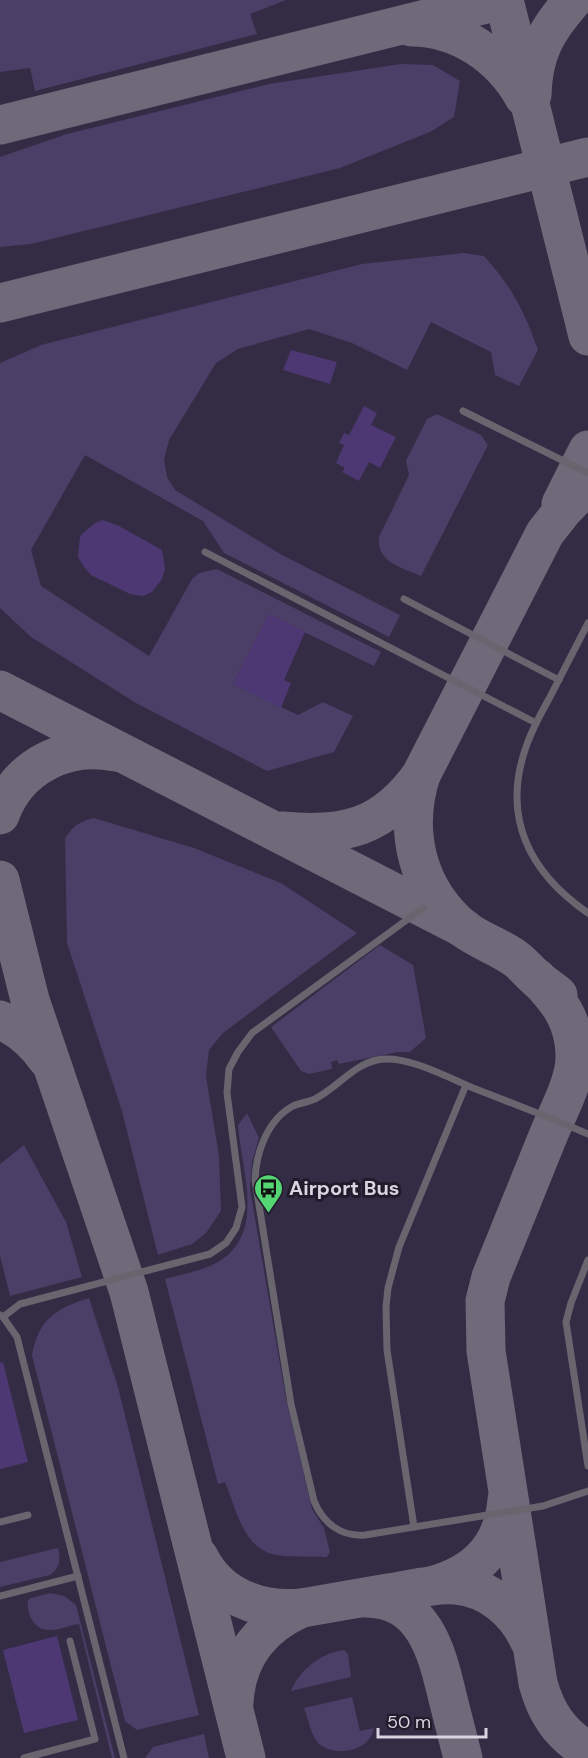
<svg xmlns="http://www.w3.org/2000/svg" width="588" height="1758" font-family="'DM Sans',sans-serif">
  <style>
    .built { fill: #332c44 }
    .green { fill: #4b3e67 }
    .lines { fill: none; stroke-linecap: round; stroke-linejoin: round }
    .taxiway { stroke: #6f6a7a; stroke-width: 39 }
    .building { fill: #4d3873 }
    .service { stroke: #68656f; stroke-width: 7 }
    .labels { text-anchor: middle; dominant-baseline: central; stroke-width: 6; stroke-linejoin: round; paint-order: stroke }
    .poi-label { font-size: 20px; font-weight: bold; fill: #d8d5e1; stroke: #211b2c; text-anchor: start }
  </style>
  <rect width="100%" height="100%" fill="#2a2437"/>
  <rect class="built" x="0" y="0" width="588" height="1758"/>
  <g class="green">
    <polygon points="0,0 286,0 250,14 257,34 35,91 30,68 0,72"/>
    <polygon points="401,64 433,65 460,81 454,117 430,132 340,168 31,244 0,247 0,157 67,134 269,84"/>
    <path d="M464 253 484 256C512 287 524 310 538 350L519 386 495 375 491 352 431 322 407 370 352 343 309 329 238 349 216 363 169 440 164 459 167 477 175 490 282 555 400 615 389 637 224 553 203 521 85 455 31 550 41 586 149 656 192 579 199 573 217 569 381 652 374 666 269 615 233 684 298 715 323 702 353 716 334 752 267 771 136 703 31 637 0 608V363L41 345 362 264Z"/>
    <path d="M437 414 481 435 488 445 421 576C402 568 376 562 379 537L409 475 406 461 427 419Z"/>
    <path d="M94 818 194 848 281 883 357 933 223 1033 209 1050 206 1076 219 1156 221 1211 206 1233 192 1244 158 1255 122 1111 67 943 65 838C73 826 80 821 94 818Z"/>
    <polygon points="380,945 413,965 426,1038 410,1052 398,1052 339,1064 337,1060 331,1062 332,1069 309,1074 301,1071 271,1027"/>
    <path d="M247 1113 259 1138 252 1162 250 1189 286 1399 312 1509 324 1528 330 1552 327 1557C311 1556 287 1558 272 1554 243 1547 235 1506 225 1482L218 1484 165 1279C182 1274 202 1271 218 1262 267 1233 241 1170 238 1125Z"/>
    <polygon points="24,1145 66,1222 82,1277 10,1296 0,1256 0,1164"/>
    <path d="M89 1298 118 1387 199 1715 137 1730 125 1721 32 1355C38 1320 56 1308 89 1298Z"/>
    <path d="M58 1548C61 1560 60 1568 50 1575L0 1587V1562Z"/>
    <path d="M50 1593 64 1596 76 1605 115 1758H112L79 1624C70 1625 60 1630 51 1630 34 1631 26 1614 28 1600L31 1598Z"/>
    <path d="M344 1650 348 1654 351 1677 291 1691C299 1670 321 1653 344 1650Z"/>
    <path d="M352 1697 360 1731 374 1728C370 1751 337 1758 319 1744 311 1736 308 1718 304 1708Z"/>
    <polygon points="204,1734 209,1758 145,1758 153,1747"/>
  </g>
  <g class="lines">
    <g class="taxiway">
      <polyline points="504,0 588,336"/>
      <path d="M411 27C459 27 501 56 524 97"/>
      <path d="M532 95C533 53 546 31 573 0"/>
      <polyline points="0,125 502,0"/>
      <polyline points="0,303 588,157"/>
      <polyline points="561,504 588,450"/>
      <polyline points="0,690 465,929"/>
      <path d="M421 775C403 832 417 890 464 929 480 941 500 947 516 959 523 964 529 972 536 978 543 984 551 989 558 995"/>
      <path d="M0 815C17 767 66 742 115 752"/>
      <path d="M282 831C344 837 383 828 421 775L545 533 564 509 588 484"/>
      <polyline points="0,880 30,1000 129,1292 246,1758"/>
      <path d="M537 978C559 1001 574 1020 575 1054 576 1081 558 1111 548 1136 529 1183 510 1230 491 1277L485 1301 486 1351 538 1683C546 1713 560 1734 588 1751"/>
      <path d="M0 1020C20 1028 35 1042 47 1059"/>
      <path d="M199 1557C218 1596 259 1612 302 1608 261 1626 236 1658 234 1703"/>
      <path d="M431 1586C476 1574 503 1547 507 1500"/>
      <path d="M365 1598C425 1598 437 1653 448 1699 453 1719 458 1738 463 1758"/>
      <path d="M302 1608C330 1603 359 1598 388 1593 409 1590 434 1583 456 1585 489 1588 516 1611 529 1640"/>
    </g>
  </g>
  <g class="building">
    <polygon points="291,350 337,362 330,384 283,370"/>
    <polygon points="364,406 377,413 371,425 396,437 380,468 369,462 359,481 342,472 345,468 336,463 344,445 339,443 344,433 349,435"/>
    <polygon points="103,520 119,526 162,550 165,568 162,579 152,592 143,596 130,594 91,575 84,567 78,557 80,536 95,523"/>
    <polygon points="269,614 305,632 284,680 291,683 281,708 233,684"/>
    <polygon points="3,1362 28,1462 0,1469 0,1363"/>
    <polygon points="57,1636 78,1720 24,1733 3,1650"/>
  </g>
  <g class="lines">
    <g class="service">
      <polyline points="463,411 588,473"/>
      <polyline points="205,552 536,723"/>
      <polyline points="404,599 559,680"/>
      <path d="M588 623C575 648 563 672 550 697 541 713 532 729 526 747 501 818 530 873 588 913"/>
      <path d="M588 1134C550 1118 512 1103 473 1088 447 1077 405 1054 377 1060 353 1065 337 1088 315 1099 308 1102 300 1103 293 1106 267 1120 256 1153 255 1180L291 1404 314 1501C323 1523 341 1537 365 1535L543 1506 588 1491"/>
      <polyline points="588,1260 571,1303 566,1322 588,1466"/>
      <polyline points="0,1315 3,1317 20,1304 210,1254 226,1243 236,1228 242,1207 227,1093 229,1069 238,1052 252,1033 423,908"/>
      <polyline points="3,1317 17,1337 124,1758"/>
      <polyline points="0,1522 28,1515"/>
      <polyline points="414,1527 387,1350 386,1307 388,1288 399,1247 466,1085"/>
      <polyline points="0,1596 78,1576"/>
      <polyline points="24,1758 95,1739 70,1641"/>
    </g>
  </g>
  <defs>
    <symbol id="bus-pin" viewBox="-11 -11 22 30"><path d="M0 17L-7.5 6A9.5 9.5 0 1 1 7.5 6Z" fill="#53d673" stroke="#211b2c"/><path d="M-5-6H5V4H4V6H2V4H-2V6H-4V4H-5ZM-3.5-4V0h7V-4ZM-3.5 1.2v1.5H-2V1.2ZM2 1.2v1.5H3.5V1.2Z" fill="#111"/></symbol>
  </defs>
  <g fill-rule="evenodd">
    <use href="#bus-pin" x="252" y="1172" width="33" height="45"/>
  </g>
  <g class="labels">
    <g class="poi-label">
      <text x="289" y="1188">Airport Bus</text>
    </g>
  </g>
  <path d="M378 1728v9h108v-9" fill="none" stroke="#d8d5e1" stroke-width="3"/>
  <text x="387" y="1728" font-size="18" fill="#d8d5e1" stroke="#211b2c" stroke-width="4.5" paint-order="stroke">50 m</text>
</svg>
